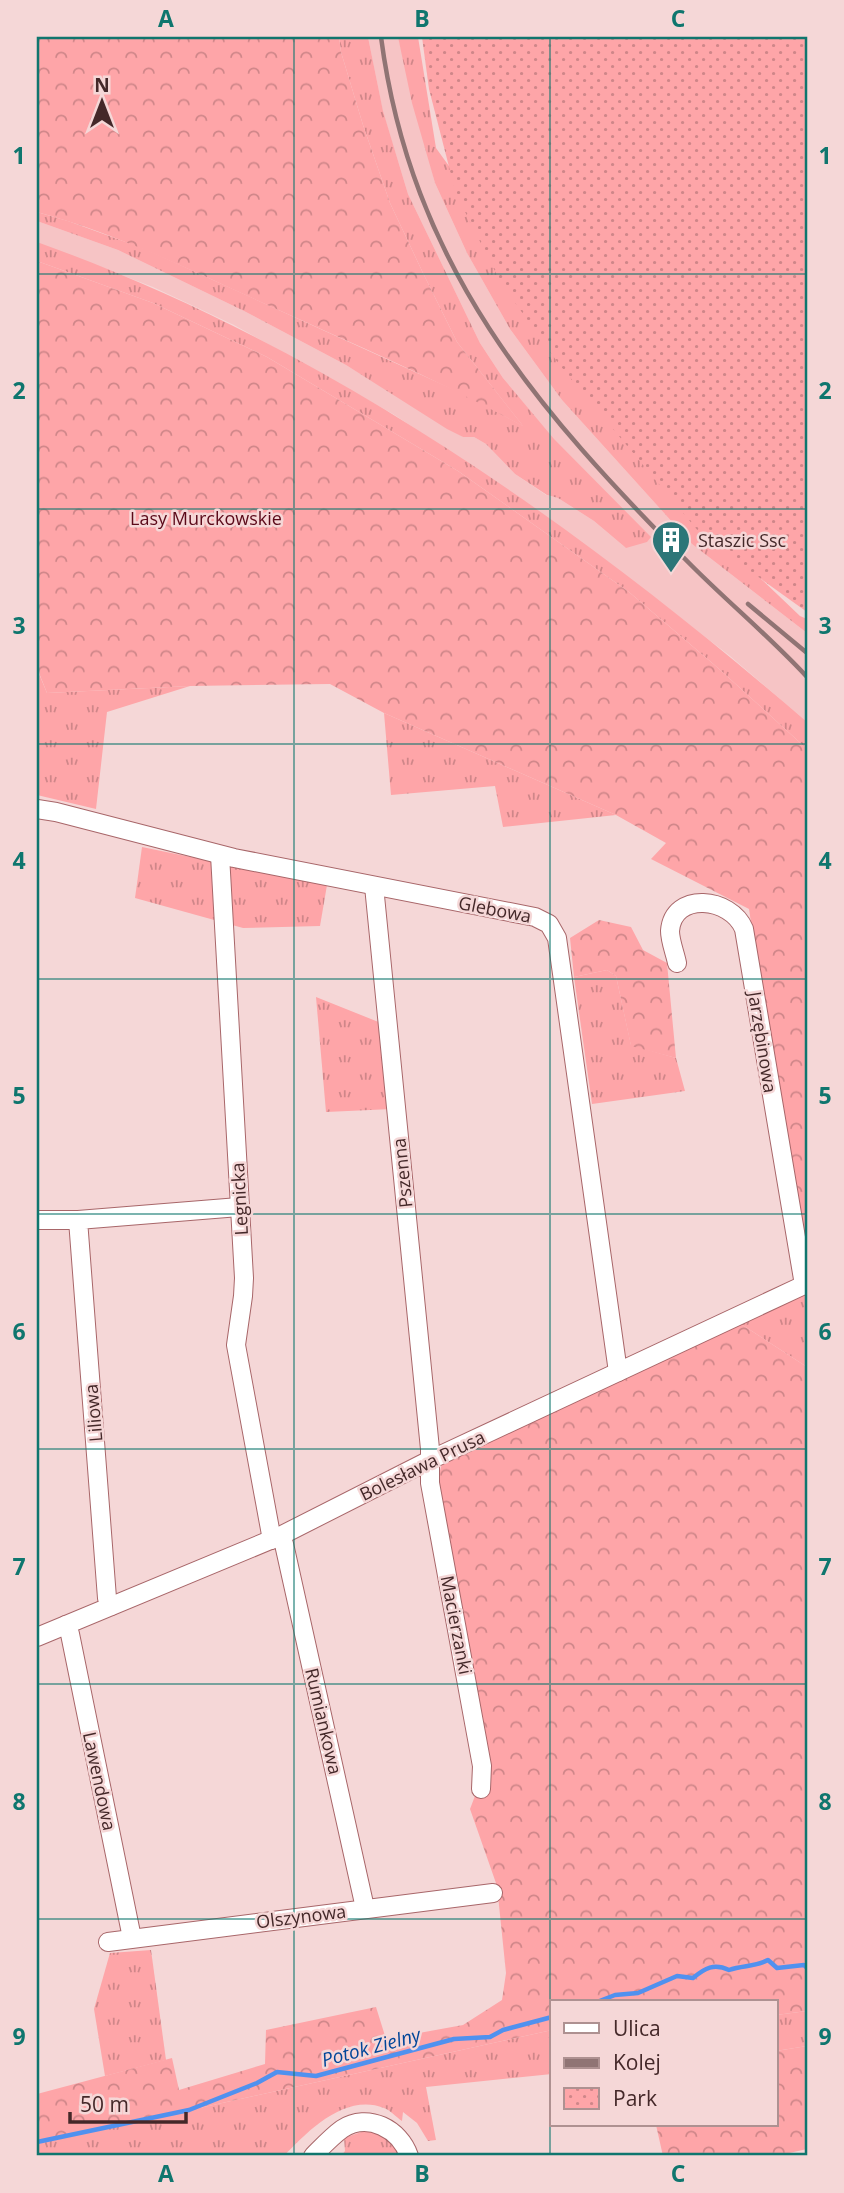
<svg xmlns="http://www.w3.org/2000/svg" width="844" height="2193" font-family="'Open Sans',sans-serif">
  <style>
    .built { fill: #f6c4c5 }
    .grass { fill: url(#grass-tufts) }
    .forest { fill: url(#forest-crowns) }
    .park { fill: url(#park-dots) }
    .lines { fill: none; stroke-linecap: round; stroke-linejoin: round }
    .stream { stroke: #5091ef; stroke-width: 4.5 }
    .street-casing { stroke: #a86669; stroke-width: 20 }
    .street { stroke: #fff; stroke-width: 18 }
    .rail { stroke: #907474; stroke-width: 4.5 }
    .grid { fill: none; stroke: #0f766e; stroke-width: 2; stroke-opacity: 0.55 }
    .labels { text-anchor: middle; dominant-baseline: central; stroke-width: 5; stroke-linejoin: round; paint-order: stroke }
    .park-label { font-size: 18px; fill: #5b0919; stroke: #f5d7d7 }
    .poi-label { font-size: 18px; fill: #442829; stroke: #f5d7d7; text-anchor: start }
    .street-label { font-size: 18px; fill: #442829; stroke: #f5d7d7 }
    .water-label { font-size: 19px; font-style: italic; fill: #004699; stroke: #f5d7d7 }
    .neatline { fill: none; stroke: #0f766e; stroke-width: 2.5 }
    .grid-label { font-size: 23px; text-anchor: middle; font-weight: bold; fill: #0f766e }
  </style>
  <defs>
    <pattern id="grass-tufts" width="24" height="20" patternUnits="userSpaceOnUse" patternTransform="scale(1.75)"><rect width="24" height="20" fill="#fea5a8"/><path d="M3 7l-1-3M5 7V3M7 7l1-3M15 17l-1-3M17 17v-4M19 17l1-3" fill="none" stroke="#cf8689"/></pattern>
    <pattern id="forest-crowns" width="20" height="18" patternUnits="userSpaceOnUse" patternTransform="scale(1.75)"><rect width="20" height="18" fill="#fea5a8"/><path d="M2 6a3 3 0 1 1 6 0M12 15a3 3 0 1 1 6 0" fill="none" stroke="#cf8689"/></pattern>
    <pattern id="park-dots" width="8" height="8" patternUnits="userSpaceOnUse" patternTransform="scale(1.75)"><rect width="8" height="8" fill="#fea5a8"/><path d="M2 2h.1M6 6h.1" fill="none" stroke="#cf8689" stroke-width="1.8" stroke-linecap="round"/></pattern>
  </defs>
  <rect width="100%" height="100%" fill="#f5d7d7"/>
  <polygon class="built" points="368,37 398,37 435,183 467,253 510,329 562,400 692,544 807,633 807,722 730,656 617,569 481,472 393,414 234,325 153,287 37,243 37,221 118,250 244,311 346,365 463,437 474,437 486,444 515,474 546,495 558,498 594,521 626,548 554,440 503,378 480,343 408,194 383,112"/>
  <g class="grass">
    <polygon points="339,37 368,37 383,111 408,194 480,343 503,378 554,439 651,537 647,542 626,548 594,521 558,498 547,495 515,474 486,444 474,437 463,437 447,429 346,365 244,311 118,250 37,221 37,212 68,221 145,249 470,397 523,426 457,342 423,273 390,203 363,125 341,52"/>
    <polygon points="398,37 418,37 436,148 715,535 800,616 807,619 807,633 692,544 562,400 510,329 467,253 435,183 412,103"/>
    <path d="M37 242C325 345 577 524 807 722V749L718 668 629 592 458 471 267 357 153 303 37 261Z"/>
    <polygon points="37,669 47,693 190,686 107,712 96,809 37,795"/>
    <polygon points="384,713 616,815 503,827 495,786 391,795"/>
    <polygon points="142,847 327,885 320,926 243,928 135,898"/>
    <polygon points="607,970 616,976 631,1045 676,1058 685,1091 592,1104 574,977"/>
    <polygon points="316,997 381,1023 392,1109 326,1112"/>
    <polygon points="807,1292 807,1367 738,1322"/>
    <polygon points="151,1950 166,2060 105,2076 94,2009 110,1953"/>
    <polygon points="807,2011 807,2046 776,2051 776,2015"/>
    <path d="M552 2030V2074L426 2087 436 2140 428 2141 417 2123 403 2112 402 2121C396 2117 390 2110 384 2108 345 2093 308 2131 284 2156H37V2144Z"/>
    <path d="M364 2131C383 2132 393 2141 401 2156H341L345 2151 344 2138Z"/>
  </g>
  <g class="forest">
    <path d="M37 37H339L341 52 363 125 390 203 423 273 457 342 524 427C443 382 358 346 274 308 196 273 119 234 37 212Z"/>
    <polygon points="37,261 153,303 267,357 458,471 629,592 718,668 807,749 807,1287 804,1285 749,909 651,859 666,843 616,815 384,713 330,684 190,686 47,693 37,668"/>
    <polygon points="599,920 631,927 643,950 667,963 676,1058 631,1046 616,976 607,970 574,977 570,938"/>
    <polygon points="738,1322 807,1367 807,2011 776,2015 776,2002 552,2002 552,2030 37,2144 37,2094 172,2058 179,2090 265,2064 266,2030 376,2007 386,2039 463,2025 502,2000 506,1973 497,1886 470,1809 478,1788 436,1485 443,1460"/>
    <polygon points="807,2046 807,2149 776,2156 663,2156 656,2125 776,2125 776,2051"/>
  </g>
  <polygon class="park" points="422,37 807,37 807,612 704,538 558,363 501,283 456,194 429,89"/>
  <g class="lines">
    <g class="stream">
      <path d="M597 2002 615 1995 638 1993 677 1976 693 1978C705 1968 714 1963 729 1970 743 1965 755 1967 768 1960L777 1968 804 1965 807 1968"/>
      <polyline points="37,2142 189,2110 257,2083 277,2072 316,2076 454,2039 490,2037 503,2030 552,2017"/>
    </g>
    <defs>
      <g id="street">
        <polyline points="37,809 56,812 234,858 535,917 549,924 557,938 618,1372"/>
        <polyline points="220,855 244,1278 243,1296 236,1345 272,1540"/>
        <polyline points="374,886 430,1449 430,1483 482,1766 481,1789"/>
        <polyline points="37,1220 78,1220"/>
        <polyline points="280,1536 284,1544 365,1908"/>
        <polyline points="111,1606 107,1598 78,1220 239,1207"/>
        <polyline points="66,1625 70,1634 132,1938"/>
        <path d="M37 1637 280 1536 430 1460 804 1285 744 929C731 897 673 891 670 931 670 941 675 953 677 963"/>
        <polyline points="108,1942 493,1893"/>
        <path d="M313 2156C322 2147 331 2137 342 2129 368 2112 400 2129 409 2156"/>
      </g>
    </defs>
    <use href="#street" class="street-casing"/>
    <use href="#street" class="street"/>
    <g class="rail">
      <path d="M381 37C411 265 536 410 692 566 730 604 771 638 807 677"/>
      <polyline points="748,604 807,653"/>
    </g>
  </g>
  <path class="grid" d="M294 37V2156M550 37V2156M37 274H807M37 509H807M37 744H807M37 979H807M37 1214H807M37 1449H807M37 1684H807M37 1919H807"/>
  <defs>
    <symbol id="building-pin" viewBox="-11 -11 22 30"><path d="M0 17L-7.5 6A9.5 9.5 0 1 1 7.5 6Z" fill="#2c7678" stroke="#f5d7d7"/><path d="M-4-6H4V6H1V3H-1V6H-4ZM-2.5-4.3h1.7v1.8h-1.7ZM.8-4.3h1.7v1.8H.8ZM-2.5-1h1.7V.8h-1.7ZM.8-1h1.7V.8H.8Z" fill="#fff"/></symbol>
  </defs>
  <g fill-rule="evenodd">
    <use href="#building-pin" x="649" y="518" width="44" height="60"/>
  </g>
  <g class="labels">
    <g class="park-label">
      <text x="206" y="518">Lasy Murckowskie</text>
    </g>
    <g class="poi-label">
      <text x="698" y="540">Staszic Ssc</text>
    </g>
    <g class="street-label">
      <text transform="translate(495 909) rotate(11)">Glebowa</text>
      <text transform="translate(763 1042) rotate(81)">Jarzębinowa</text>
      <text transform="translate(402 1173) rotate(-96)">Pszenna</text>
      <text transform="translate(239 1199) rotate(-93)">Legnicka</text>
      <text transform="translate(93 1413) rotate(-95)">Liliowa</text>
      <text transform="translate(422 1465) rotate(-26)">Bolesława Prusa</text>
      <text transform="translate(457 1625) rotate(79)">Macierzanki</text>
      <text transform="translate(324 1721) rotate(77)">Rumiankowa</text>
      <text transform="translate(100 1781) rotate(78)">Lawendowa</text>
      <text transform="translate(301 1916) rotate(-7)">Olszynowa</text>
    </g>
    <g class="water-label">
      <text transform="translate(371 2047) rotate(-15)">Potok Zielny</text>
    </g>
  </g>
  <rect width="844" height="2193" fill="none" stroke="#f5d7d7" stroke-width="77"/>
  <rect x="550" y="2000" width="228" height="126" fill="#f5d7d7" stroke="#ae9191" stroke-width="2"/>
  <rect x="564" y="2023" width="35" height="10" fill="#ffffff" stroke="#ae9191" stroke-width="2"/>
  <text x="613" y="2036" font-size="21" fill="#442829">Ulica</text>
  <rect x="564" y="2058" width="35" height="10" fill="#907474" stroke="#ae9191" stroke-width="2"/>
  <text x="613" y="2070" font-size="21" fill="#442829">Kolej</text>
  <rect x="564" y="2088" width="35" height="21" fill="url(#park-dots)" stroke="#ae9191" stroke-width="2"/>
  <text x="613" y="2106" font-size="21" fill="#442829">Park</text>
  <g transform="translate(102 102)" stroke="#f5d7d7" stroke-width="5" paint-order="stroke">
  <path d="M0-5L12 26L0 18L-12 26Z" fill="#442829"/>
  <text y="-10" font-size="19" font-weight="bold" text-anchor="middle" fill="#442829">N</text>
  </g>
  <path d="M70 2112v10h116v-10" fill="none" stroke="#442829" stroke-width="3.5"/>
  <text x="80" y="2112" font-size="21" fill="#442829" stroke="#f5d7d7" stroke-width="5" paint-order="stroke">50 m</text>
  <rect x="38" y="38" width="768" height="2116" class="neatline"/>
  <g class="grid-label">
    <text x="166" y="27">A</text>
    <text x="422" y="27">B</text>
    <text x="678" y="27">C</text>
    <text x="19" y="164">1</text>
    <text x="825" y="164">1</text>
    <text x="19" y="399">2</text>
    <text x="825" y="399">2</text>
    <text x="19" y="634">3</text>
    <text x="825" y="634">3</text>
    <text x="19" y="869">4</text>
    <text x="825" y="869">4</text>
    <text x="19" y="1104">5</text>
    <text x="825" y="1104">5</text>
    <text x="19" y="1340">6</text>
    <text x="825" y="1340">6</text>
    <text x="19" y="1575">7</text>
    <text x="825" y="1575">7</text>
    <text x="19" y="1810">8</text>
    <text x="825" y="1810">8</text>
    <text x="19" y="2045">9</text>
    <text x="825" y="2045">9</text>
    <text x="166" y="2182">A</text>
    <text x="422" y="2182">B</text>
    <text x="678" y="2182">C</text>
  </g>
</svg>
